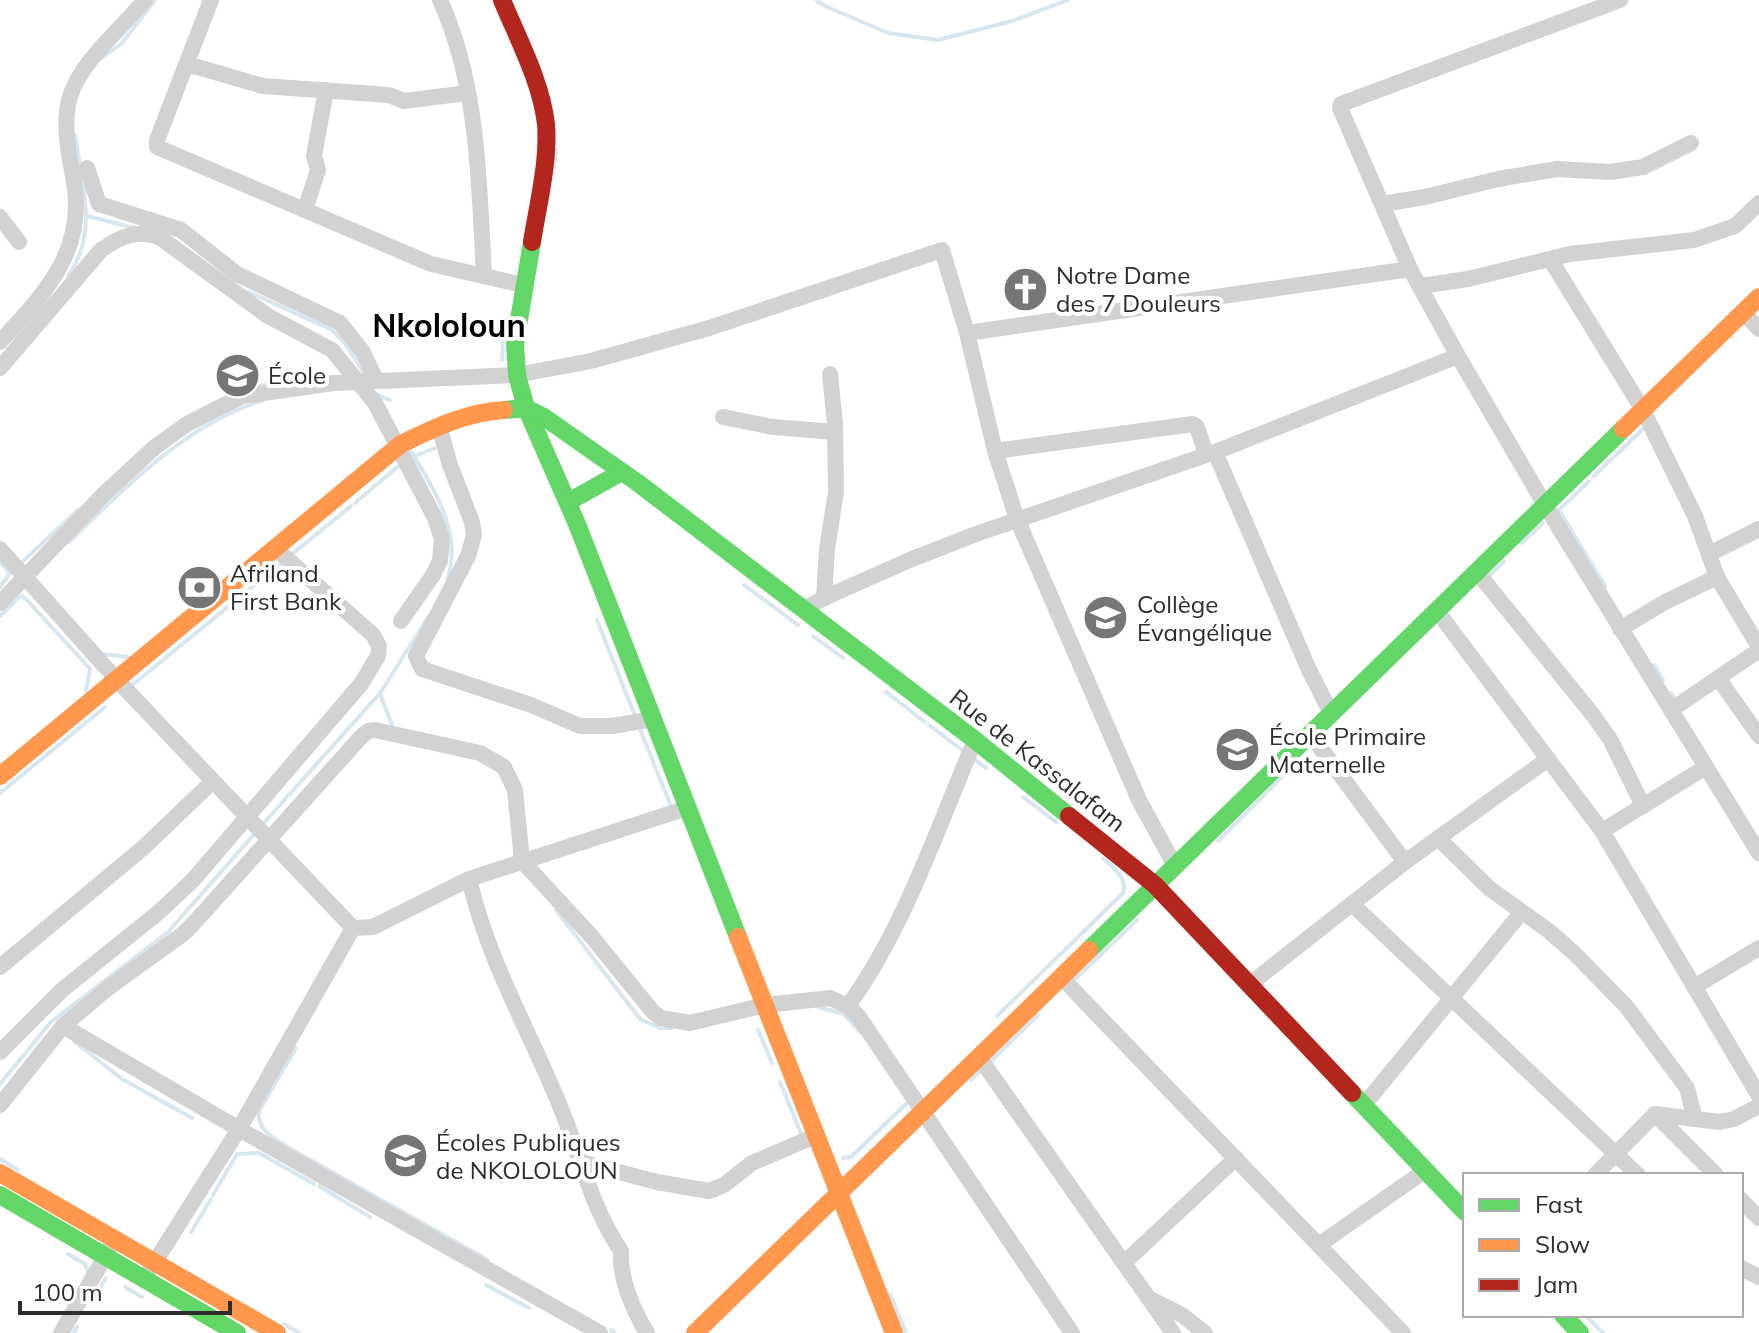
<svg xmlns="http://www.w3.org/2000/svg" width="1759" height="1333" font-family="Mulish,sans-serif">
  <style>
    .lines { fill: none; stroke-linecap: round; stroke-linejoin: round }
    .stream { stroke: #d8e6f0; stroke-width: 4 }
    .street { stroke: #d2d2d2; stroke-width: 16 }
    .fast { stroke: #63d668; stroke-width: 18 }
    .slow { stroke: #ff974d; stroke-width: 18 }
    .jam { stroke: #b3261e; stroke-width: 18 }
    .labels { text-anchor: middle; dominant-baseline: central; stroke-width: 8; stroke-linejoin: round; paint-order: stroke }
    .poi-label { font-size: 24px; fill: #2d2d2d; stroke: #fff; text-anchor: start }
    .street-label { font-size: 24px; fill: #2d2d2d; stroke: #fff }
    .district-label { font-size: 32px; font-weight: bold; fill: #000; stroke: #fff }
  </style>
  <rect width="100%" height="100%" fill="#fff"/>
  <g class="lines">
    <g class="stream">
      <polyline points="816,0 825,6 888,33 938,40 1012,21 1068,0"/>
      <polyline points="100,59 122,43 155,0"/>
      <polyline points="554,168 556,150"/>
      <polyline points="87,216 135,228"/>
      <path d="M68 276C99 233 82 183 75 135"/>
      <polyline points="249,292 332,330 347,346 367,378"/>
      <polyline points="502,360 504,319"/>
      <polyline points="259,386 298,380"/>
      <polyline points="375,394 390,400"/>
      <path d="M409 448C432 487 464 532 447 580"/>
      <polyline points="415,456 440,446"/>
      <polyline points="1594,476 1647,425"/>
      <polyline points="1589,481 1559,510 1605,586"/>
      <polyline points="355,503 402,463"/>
      <path d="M69 542C127 486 184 426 263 400"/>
      <polyline points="1522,543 1543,523"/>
      <polyline points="291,555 351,506"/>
      <polyline points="0,562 10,573 0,587"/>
      <polyline points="21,563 79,509"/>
      <polyline points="1488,577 1504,561"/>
      <polyline points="744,585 798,625"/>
      <polyline points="0,616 21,595 27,600 90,669 86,691"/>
      <polyline points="597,620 635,716"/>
      <polyline points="813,636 843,658"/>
      <polyline points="102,654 128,657"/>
      <polyline points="1654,665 1663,680"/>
      <polyline points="131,686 284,561"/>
      <polyline points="886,692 925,722"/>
      <polyline points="1671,693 1676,701"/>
      <polyline points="380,694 394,730"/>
      <polyline points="638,724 672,809"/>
      <polyline points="929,725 965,752"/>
      <polyline points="972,758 986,768"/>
      <polyline points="0,793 105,707"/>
      <polyline points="1023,797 1056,822"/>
      <polyline points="263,824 380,693 429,616"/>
      <polyline points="1218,841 1297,762"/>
      <polyline points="556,910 640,1019 660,1028 672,1028"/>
      <polyline points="1072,982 1137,920"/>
      <polyline points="818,1007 844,1014 860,1032"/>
      <path d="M997 1016 1123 893C1128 879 1113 867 1103 858"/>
      <polyline points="758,1030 772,1063"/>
      <polyline points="74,1041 122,1079 192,1118"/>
      <path d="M296 1048 259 1111C256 1131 277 1140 291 1149L488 1260"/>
      <polyline points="989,1063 1038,1015"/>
      <polyline points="971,1080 982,1069"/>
      <polyline points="780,1082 802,1136"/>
      <polyline points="0,1084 51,1022 168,932 257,831"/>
      <polyline points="843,1158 851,1157 909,1101"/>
      <polyline points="0,1159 18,1170"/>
      <polyline points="319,1186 370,1217"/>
      <polyline points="213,1195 237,1154 259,1153 314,1184"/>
      <polyline points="191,1232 211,1199"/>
      <polyline points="68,1254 85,1264 88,1272"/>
      <polyline points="486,1285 529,1308"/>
      <polyline points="125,1287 142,1297"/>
      <polyline points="97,1293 106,1278"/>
      <polyline points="890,1294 906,1333"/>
      <polyline points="1585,1315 1603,1333"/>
      <polyline points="284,1324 299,1333"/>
      <polyline points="611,1330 615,1333"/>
      <polyline points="73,1333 77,1327"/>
    </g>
    <g class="street">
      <polyline points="211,0 157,140 157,147 431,264 523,285"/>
      <path d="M440 0C479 86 479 184 484 276"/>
      <polyline points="1620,0 1341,104 1340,108 1410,269 1458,356 1545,505 1759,853"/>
      <polyline points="187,64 263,86 389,95 404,101 467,93"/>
      <polyline points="87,168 99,204 181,230 237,274 340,323 363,352 376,380"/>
      <polyline points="1382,204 1425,197 1498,179 1557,169 1610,172 1643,167 1691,143"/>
      <polyline points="305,210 318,170 314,156 326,90"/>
      <polyline points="0,217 19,242"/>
      <polyline points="1550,259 1643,410 1695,516 1717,577 1759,647"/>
      <polyline points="1420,286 1468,279 1570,254 1694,240 1735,226 1759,203"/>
      <polyline points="1743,312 1759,329"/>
      <polyline points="967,333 1410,269"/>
      <path d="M0 342C44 294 86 252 74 182 69 155 62 124 70 97 80 62 122 28 145 0"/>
      <path d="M0 368 101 250C120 237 135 229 159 237L268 316 332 350 375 403 435 518 442 539 440 561 433 575 401 621"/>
      <polyline points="723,417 773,427 835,432"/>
      <polyline points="439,426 450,465 472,522 474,535 468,556 416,656 422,669 531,705 580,726 612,726 653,719"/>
      <polyline points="995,451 1193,424 1197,427 1206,454"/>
      <polyline points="1215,452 1309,670 1331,713"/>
      <polyline points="0,549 117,680 353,928"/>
      <polyline points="1709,554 1759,529"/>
      <polyline points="1477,572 1593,715 1610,739 1643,806"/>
      <polyline points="824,598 827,549 836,492 835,424 830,374"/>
      <polyline points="0,603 103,495 155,447 187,424 242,396 334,383 517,375 591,361 709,328 942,250 967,333 995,451 1017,519 1139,800 1175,866"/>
      <polyline points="804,609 824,598 912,559 976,534 1215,452 1458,356"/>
      <polyline points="1437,611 1602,831 1759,1096"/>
      <polyline points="1620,629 1665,602 1717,577"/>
      <polyline points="1718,678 1759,736"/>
      <polyline points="1671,710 1759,650"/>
      <polyline points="1310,734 1405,862"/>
      <polyline points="1602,831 1706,767"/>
      <polyline points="1438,838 1490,889 1549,931 1575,954 1626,1006 1687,1088 1695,1119"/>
      <path d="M469 879C489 964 530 1031 562 1111 581 1158 592 1209 621 1251 619 1277 633 1310 647 1333"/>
      <polyline points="1352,904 1638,1175"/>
      <polyline points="0,967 143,848 213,781"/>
      <polyline points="1061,977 1403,1333"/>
      <polyline points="1250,984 1405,862 1548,759"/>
      <polyline points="1694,987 1759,948"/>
      <path d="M848 1006C905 927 937 829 975 740"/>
      <polyline points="63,1026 239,1129 600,1333"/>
      <polyline points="0,1052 62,990 159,912 193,880 361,684 378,656 379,646 373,635 275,548"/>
      <polyline points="979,1057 1173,1333"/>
      <polyline points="0,1105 63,1026 108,988 183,934 194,923 360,738 368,731 375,730 480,753 504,767 515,790 522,861 592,937 653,1012 661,1018 690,1023 765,1005 830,998 848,1006 859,1017 1072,1333"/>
      <polyline points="1364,1105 1521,913"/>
      <polyline points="1655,1114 1716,1175"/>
      <polyline points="581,1162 657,1182 709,1191 724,1185 752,1163 815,1136"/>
      <polyline points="1595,1175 1655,1114 1720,1122 1734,1119 1759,1106"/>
      <polyline points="1741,1200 1759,1218"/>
      <polyline points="1320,1244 1426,1170"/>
      <polyline points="1124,1263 1236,1158"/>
      <polyline points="1741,1268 1759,1277"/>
      <polyline points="149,1271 239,1129 353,928 373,927 469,879 687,808"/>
      <polyline points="1152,1300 1182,1315 1205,1333"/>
      <polyline points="61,1333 110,1248"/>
    </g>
    <g class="fast">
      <polyline points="532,242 515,344 517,375 526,408 577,524 738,937"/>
      <polyline points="504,410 526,408 544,417 638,483 975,740 1069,816"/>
      <polyline points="568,502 622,472"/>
      <polyline points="1089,950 1623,429"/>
      <polyline points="1352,1093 1465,1212"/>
      <polyline points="0,1195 237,1333"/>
      <polyline points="1563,1315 1580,1333"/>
    </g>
    <g class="slow">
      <polyline points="1623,429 1759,297"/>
      <path d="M0 776 401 444C434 428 467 412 504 410"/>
      <polyline points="738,937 894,1333"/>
      <polyline points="0,1173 277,1333"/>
      <polyline points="695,1333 1089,950"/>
    </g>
    <g class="jam">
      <path d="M502 0C518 39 541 81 546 124 549 162 538 204 532 242"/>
      <polyline points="1069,816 1155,885 1352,1093"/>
    </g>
  </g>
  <defs>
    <symbol id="church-disc" viewBox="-11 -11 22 22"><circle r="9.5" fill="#767676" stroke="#fff"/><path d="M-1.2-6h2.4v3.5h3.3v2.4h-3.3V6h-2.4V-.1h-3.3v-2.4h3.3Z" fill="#fff"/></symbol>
    <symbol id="school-disc" viewBox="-11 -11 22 22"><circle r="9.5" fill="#767676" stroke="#fff"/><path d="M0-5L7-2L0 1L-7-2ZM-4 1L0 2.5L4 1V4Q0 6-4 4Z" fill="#fff"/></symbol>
    <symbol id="bank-disc" viewBox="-11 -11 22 22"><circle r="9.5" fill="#767676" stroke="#fff"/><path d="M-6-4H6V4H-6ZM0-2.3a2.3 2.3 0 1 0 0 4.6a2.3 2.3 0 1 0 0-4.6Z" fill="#fff"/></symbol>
  </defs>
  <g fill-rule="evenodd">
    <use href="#church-disc" x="1000" y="264" width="51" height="51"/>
    <use href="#school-disc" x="212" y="350" width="51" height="51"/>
    <use href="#bank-disc" x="174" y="562" width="51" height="51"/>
    <use href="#school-disc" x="1080" y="592" width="51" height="51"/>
    <use href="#school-disc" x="1212" y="724" width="51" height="51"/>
    <use href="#school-disc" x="380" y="1130" width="51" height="51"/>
  </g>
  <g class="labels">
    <g class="poi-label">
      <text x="1056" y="275">Notre Dame<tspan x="1056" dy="28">des 7 Douleurs</tspan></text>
      <text x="268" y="375">École</text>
      <text x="230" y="573">Afriland<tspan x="230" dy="28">First Bank</tspan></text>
      <text x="1137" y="604">Collège<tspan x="1137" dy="28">Évangélique</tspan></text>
      <text x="1269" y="736">École Primaire<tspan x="1269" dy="28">Maternelle</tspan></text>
      <text x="436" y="1142">Écoles Publiques<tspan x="436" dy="28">de NKOLOLOUN</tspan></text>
    </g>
    <g class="street-label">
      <text transform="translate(1038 760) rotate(38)">Rue de Kassalafam</text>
    </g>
    <g class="district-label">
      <text x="449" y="325">Nkololoun</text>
    </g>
  </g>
  <rect x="1463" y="1173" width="280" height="144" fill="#ffffff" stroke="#ababab" stroke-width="2"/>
  <rect x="1479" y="1199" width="40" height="12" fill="#63d668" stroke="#ababab" stroke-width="2"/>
  <text x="1535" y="1213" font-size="24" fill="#2d2d2d">Fast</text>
  <rect x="1479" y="1239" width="40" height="12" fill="#ff974d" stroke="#ababab" stroke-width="2"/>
  <text x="1535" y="1253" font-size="24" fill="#2d2d2d">Slow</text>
  <rect x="1479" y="1279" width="40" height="12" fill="#b3261e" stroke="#ababab" stroke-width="2"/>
  <text x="1535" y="1293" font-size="24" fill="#2d2d2d">Jam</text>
  <path d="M20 1301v12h210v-12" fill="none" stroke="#2d2d2d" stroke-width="4"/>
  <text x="32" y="1301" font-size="24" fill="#2d2d2d" stroke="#ffffff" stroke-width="6" paint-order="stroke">100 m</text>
</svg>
